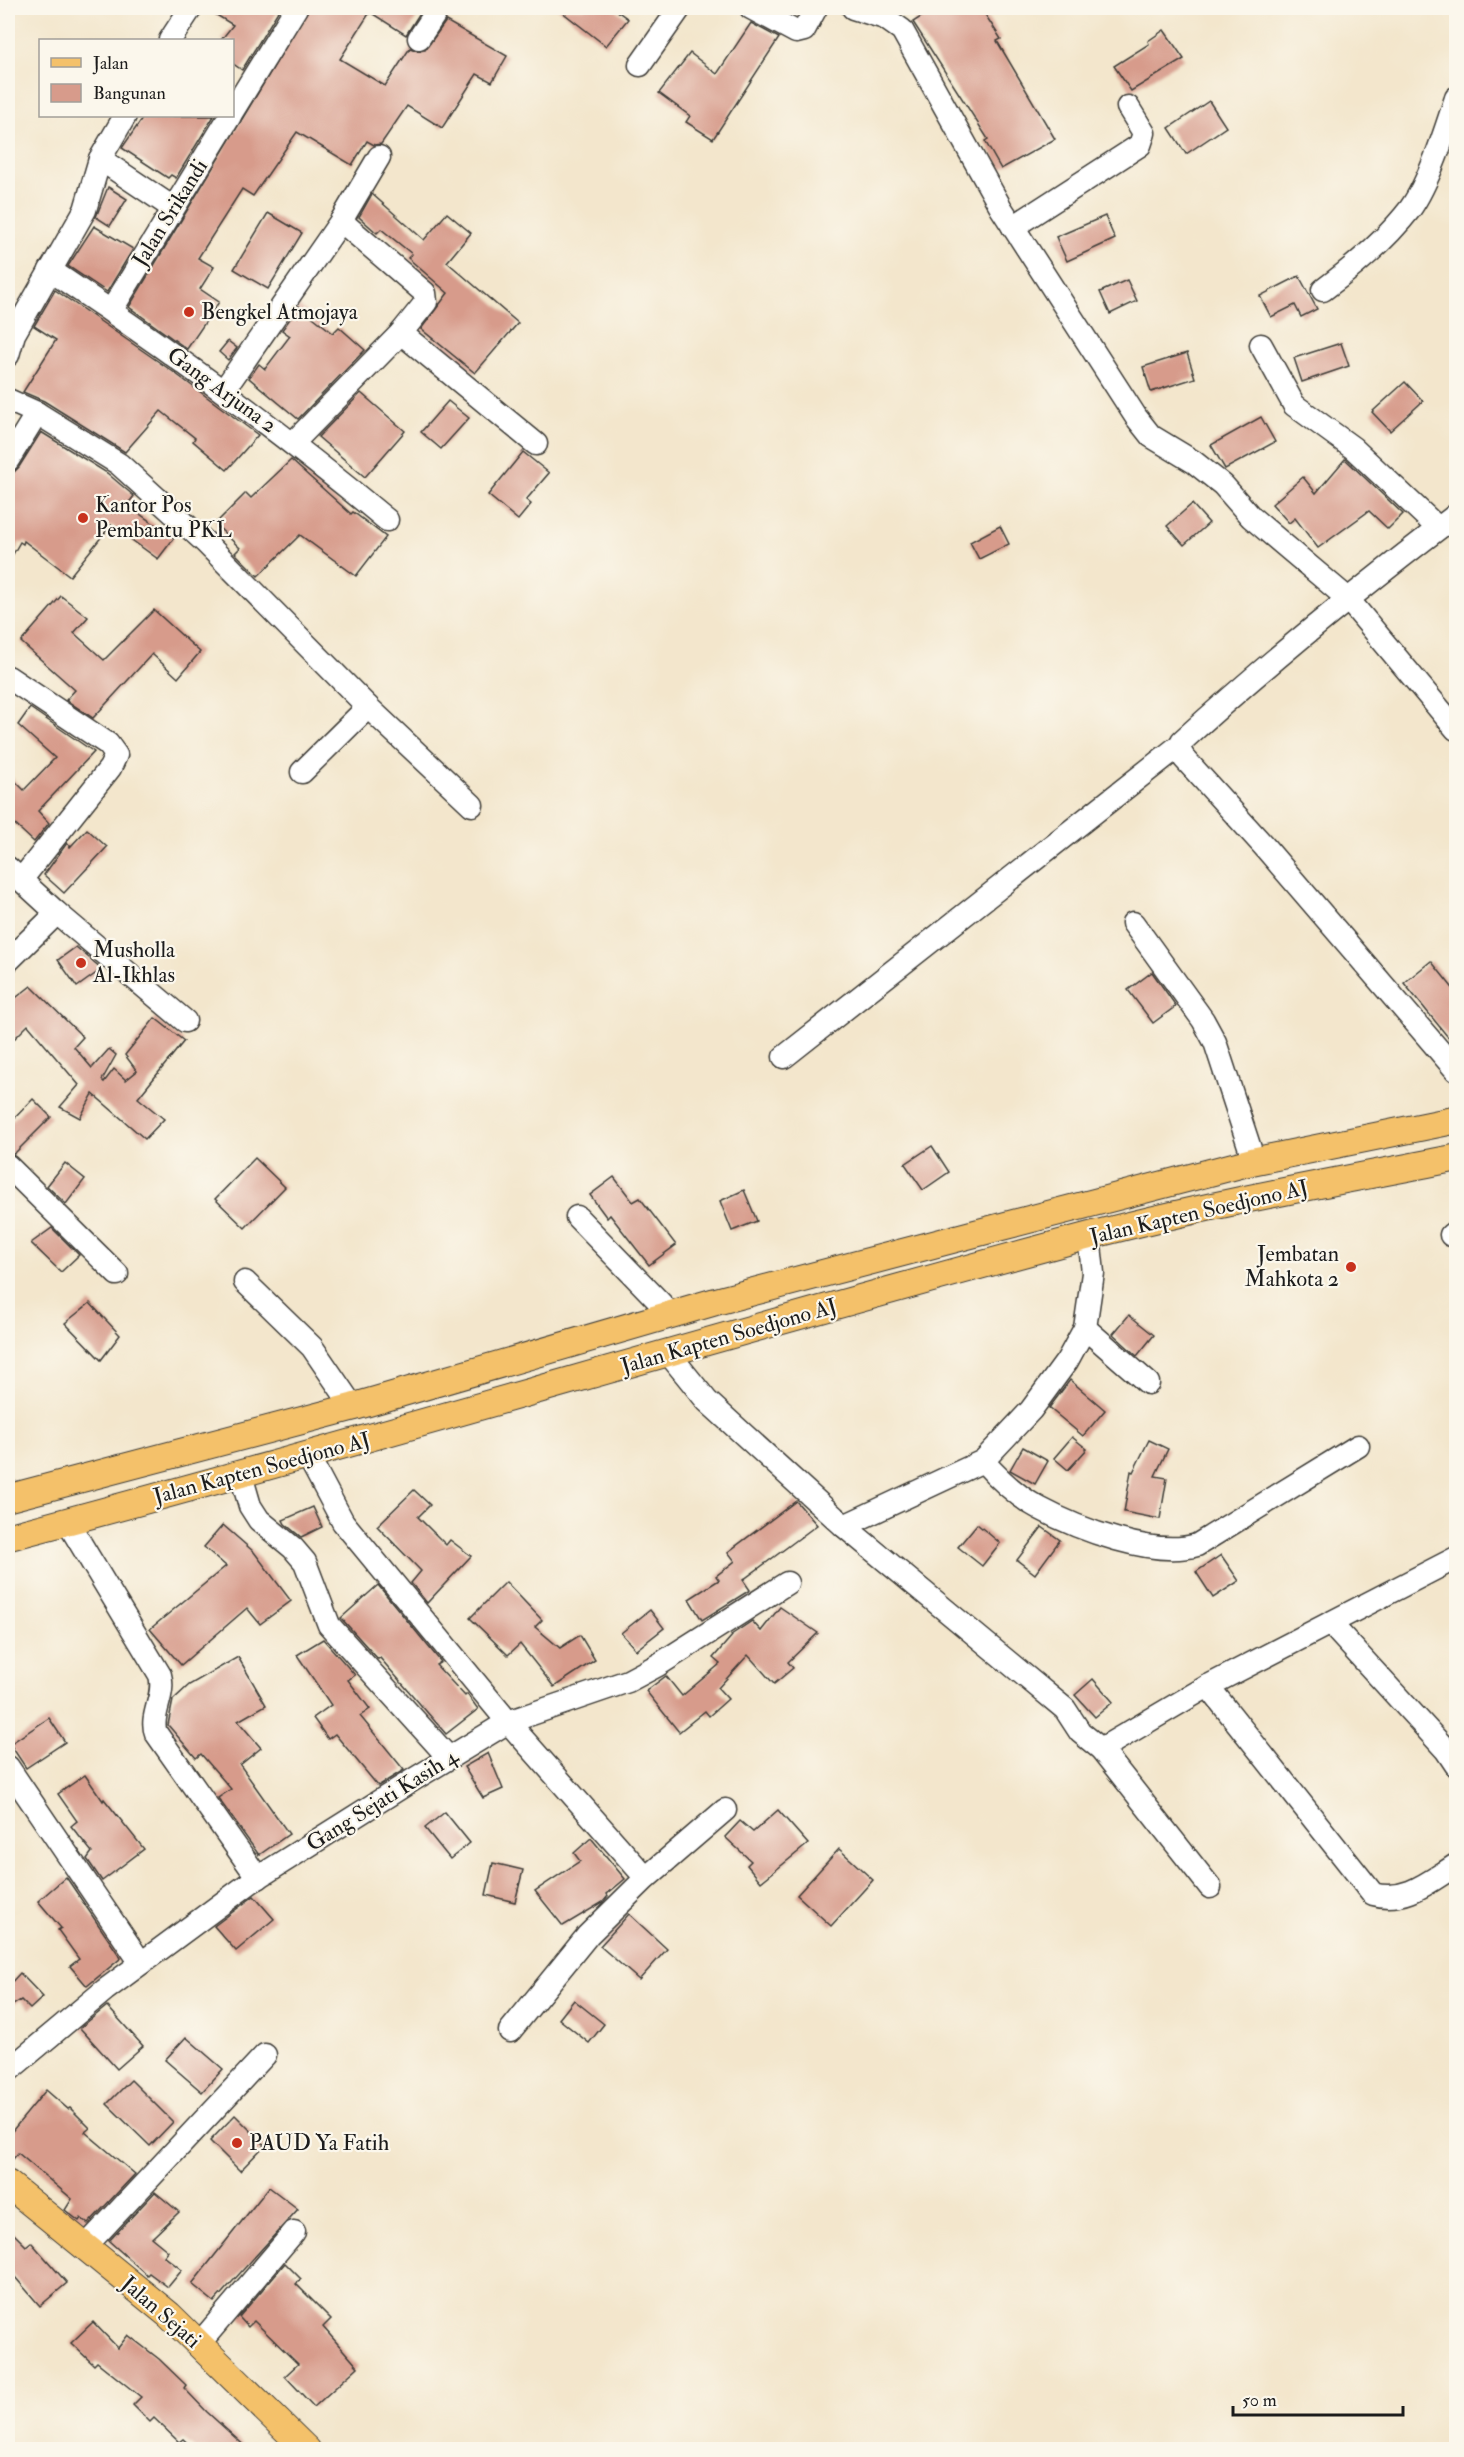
<svg xmlns="http://www.w3.org/2000/svg" width="1464" height="2457" font-family="'IM FELL Double Pica',serif">
  <style>
    .building { fill: #d79b8b }
    .lines { fill: none; stroke-linecap: round; stroke-linejoin: round }
    .minor-casing { stroke: #3c3a36; stroke-width: 25 }
    .major-casing { stroke: #3c3a36; stroke-width: 29 }
    .minor { stroke: #fff; stroke-width: 22 }
    .major { stroke: #f4c16a; stroke-width: 27 }
    .poi-dot { fill: #c8321e; stroke: #fbf7ec; stroke-width: 2 }
    .labels { text-anchor: middle; dominant-baseline: central; stroke-width: 4.5; stroke-linejoin: round; paint-order: stroke }
    .street-label { font-size: 22px; fill: #1c1c1c; stroke: #fbf7ec }
    .poi-label { font-size: 22px; fill: #1c1c1c; stroke: #fbf7ec; text-anchor: start }
  </style>
  <rect width="100%" height="100%" fill="#fbf7ec"/>
  <filter id="ink" filterUnits="userSpaceOnUse"><feTurbulence type="fractalNoise" baseFrequency=".0167" numOctaves="2"/><feDisplacementMap in="SourceGraphic" scale="12" xChannelSelector="R" yChannelSelector="G"/><feConvolveMatrix kernelMatrix="1 2 1 2 8 2 1 2 1" color-interpolation-filters="sRGB"/></filter>
  <filter id="wash" filterUnits="userSpaceOnUse"><feTurbulence type="fractalNoise" baseFrequency=".008" numOctaves="4" result="noise"/><feDisplacementMap in="SourceGraphic" scale="24" xChannelSelector="R" yChannelSelector="G"/><feGaussianBlur stdDeviation="1.35" result="paint"/><feColorMatrix in="noise" values="0 0 0 0 0 0 0 0 0 0 0 0 0 0 0 0 0 1.4 0 .05"/><feComposite in="paint" operator="in"/></filter>
  <g filter="url(#wash)">
    <rect width="100%" height="100%" fill="#f3e6cc"/>
    <g id="blocks">
      <g class="building">
        <polygon points="205,8 280,8 242,70 232,63 232,40 221,40 233,25"/>
        <polygon points="309,8 423,8 406,35 370,12 340,59 385,86 410,48 418,51 425,50 446,21 507,56 492,82 477,74 442,128 407,106 381,144 374,145 367,141 352,165 297,132 253,196 242,189 198,258 214,267 200,289 219,302 187,349 129,307"/>
        <polygon points="557,8 613,8 628,19 606,46"/>
        <polygon points="935,8 981,8 1001,39 997,41 1055,139 1001,169 985,141 988,139 913,22"/>
        <polygon points="751,23 779,38 713,139 686,122 690,116 659,93 690,53 717,74"/>
        <polygon points="1164,30 1184,59 1131,91 1114,66 1149,44 1148,41"/>
        <polygon points="1209,101 1226,127 1186,154 1169,128"/>
        <polygon points="144,116 214,116 176,178 171,175 168,178 122,148"/>
        <polygon points="108,187 127,199 110,226 96,217"/>
        <polygon points="372,194 424,240 447,213 471,233 447,262 518,323 475,373 421,329 448,293 408,258 412,254 381,229 377,233 359,217"/>
        <polygon points="268,213 302,233 268,289 234,269"/>
        <polygon points="1105,216 1115,239 1067,261 1056,237"/>
        <polygon points="94,226 133,249 107,292 68,266"/>
        <polygon points="1299,276 1317,309 1301,317 1295,305 1271,317 1260,296"/>
        <polygon points="1127,280 1137,301 1110,314 1100,292"/>
        <polygon points="55,290 172,371 258,435 227,470 193,441 195,438 161,411 125,452 44,401 23,392 56,340 34,326"/>
        <polygon points="299,306 333,333 339,327 365,350 298,419 249,378 259,364 265,369 290,336 282,330"/>
        <polygon points="228,341 237,348 228,360 219,352"/>
        <polygon points="1341,343 1349,366 1302,382 1294,358"/>
        <polygon points="1187,353 1195,378 1151,392 1143,367"/>
        <polygon points="1405,382 1423,401 1390,431 1372,412"/>
        <polygon points="361,393 405,431 365,477 318,437"/>
        <polygon points="448,401 469,418 441,449 421,432"/>
        <polygon points="1261,417 1275,442 1225,469 1211,445"/>
        <polygon points="41,432 107,473 134,496 127,505 174,538 158,559 111,525 70,576 24,541 23,544 20,542 8,563 8,478 19,467"/>
        <polygon points="523,452 549,473 526,500 531,504 518,520 488,495"/>
        <polygon points="1345,459 1403,514 1388,529 1369,511 1318,548 1295,518 1289,523 1272,504 1303,477 1316,493"/>
        <polygon points="291,460 351,514 353,512 386,537 356,576 300,535 258,576 235,553 240,548 215,524 246,493 251,498"/>
        <polygon points="1192,504 1209,523 1184,545 1167,526"/>
        <polygon points="1000,526 1009,544 979,559 970,542"/>
        <polygon points="61,596 88,617 74,633 104,660 154,610 200,652 178,678 152,654 93,718 66,700 75,690 21,642"/>
        <polygon points="30,708 94,752 38,811 49,823 34,842 8,818 8,774 24,790 55,758 18,725"/>
        <polygon points="87,829 107,847 64,893 44,875 67,843 70,847"/>
        <polygon points="76,947 102,969 77,987 58,960"/>
        <polygon points="1431,961 1456,992 1456,1047 1404,983"/>
        <polygon points="1152,972 1176,1006 1153,1023 1128,990"/>
        <polygon points="31,986 83,1037 74,1047 92,1068 109,1049 116,1055 102,1080 104,1082 114,1069 126,1080 137,1071 125,1055 155,1018 184,1041 138,1098 164,1119 145,1139 93,1094 80,1118 60,1107 79,1085 28,1025 8,1045 8,1004"/>
        <polygon points="33,1099 51,1117 14,1154 8,1153 8,1125"/>
        <polygon points="932,1146 949,1172 923,1190 905,1164"/>
        <polygon points="255,1158 285,1187 245,1228 215,1199"/>
        <polygon points="65,1163 85,1179 66,1204 47,1186"/>
        <polygon points="614,1177 633,1202 640,1198 676,1245 649,1265 610,1215 607,1218 590,1195"/>
        <polygon points="744,1190 757,1221 732,1231 720,1201"/>
        <polygon points="52,1228 79,1255 61,1272 31,1243"/>
        <polygon points="90,1303 120,1335 101,1360 65,1323"/>
        <polygon points="1129,1315 1154,1335 1137,1356 1113,1334"/>
        <polygon points="1070,1380 1105,1410 1083,1436 1049,1408"/>
        <polygon points="1072,1437 1087,1449 1068,1470 1054,1458"/>
        <polygon points="1149,1440 1168,1449 1155,1476 1167,1478 1160,1519 1124,1512 1131,1471 1133,1472"/>
        <polygon points="1023,1447 1048,1461 1035,1484 1010,1470"/>
        <polygon points="414,1490 430,1505 418,1517 446,1545 450,1540 471,1556 427,1603 411,1583 421,1571 377,1526"/>
        <polygon points="796,1501 817,1525 743,1580 750,1590 702,1620 689,1599 719,1580 716,1576 735,1561 728,1552"/>
        <polygon points="313,1507 322,1527 301,1537 285,1524 283,1520"/>
        <polygon points="977,1524 1000,1543 982,1566 958,1547"/>
        <polygon points="223,1525 254,1552 291,1601 260,1624 247,1608 181,1665 150,1629 226,1566 204,1547"/>
        <polygon points="1042,1527 1060,1540 1035,1574 1017,1560"/>
        <polygon points="1221,1555 1239,1581 1213,1598 1196,1572"/>
        <polygon points="506,1582 542,1620 535,1627 560,1648 580,1635 595,1660 554,1687 520,1644 508,1655 470,1618"/>
        <polygon points="378,1585 441,1662 436,1665 465,1696 467,1694 478,1709 446,1734 380,1658 378,1659 341,1618"/>
        <polygon points="780,1607 818,1633 788,1662 793,1668 774,1684 748,1655 718,1688 728,1699 709,1716 705,1711 679,1732 646,1691 666,1676 682,1696 720,1664 713,1658 732,1636 731,1635 752,1621 761,1631"/>
        <polygon points="650,1610 664,1628 636,1650 621,1633"/>
        <polygon points="323,1639 355,1675 348,1680 370,1709 360,1716 404,1770 378,1786 335,1734 328,1739 313,1718 331,1705 297,1655"/>
        <polygon points="238,1657 266,1705 238,1721 261,1748 240,1765 289,1834 259,1855 218,1798 231,1789 201,1754 196,1758 168,1725 173,1700 189,1685"/>
        <polygon points="1093,1679 1113,1702 1095,1717 1075,1695"/>
        <polygon points="49,1718 65,1742 26,1768 10,1744"/>
        <polygon points="488,1753 503,1789 483,1798 464,1767"/>
        <polygon points="85,1775 103,1801 104,1799 144,1849 102,1881 87,1859 92,1852 71,1826 77,1821 58,1794"/>
        <polygon points="778,1810 808,1844 761,1882 747,1865 751,1861 725,1837 740,1821 753,1832"/>
        <polygon points="445,1812 470,1843 450,1859 425,1828"/>
        <polygon points="591,1838 625,1879 607,1894 608,1896 603,1902 563,1926 535,1891 580,1861 574,1853"/>
        <polygon points="839,1849 873,1880 831,1926 797,1895"/>
        <polygon points="493,1863 523,1870 515,1902 486,1895"/>
        <polygon points="66,1877 121,1958 87,1986 70,1966 79,1959 58,1930 61,1928 38,1901"/>
        <polygon points="254,1896 274,1919 236,1951 214,1926"/>
        <polygon points="629,1914 667,1949 639,1980 600,1946"/>
        <polygon points="20,1973 43,1997 30,2009 21,2000 8,2008 8,1986"/>
        <polygon points="574,2000 604,2024 589,2043 559,2019"/>
        <polygon points="107,2006 143,2046 117,2069 80,2028"/>
        <polygon points="186,2037 223,2069 202,2092 165,2060"/>
        <polygon points="131,2080 173,2122 150,2146 107,2104"/>
        <polygon points="46,2090 68,2109 70,2108 90,2128 85,2132 135,2174 88,2224 81,2218 79,2221 65,2210 72,2199 18,2153 8,2165 8,2136"/>
        <polygon points="235,2115 265,2145 240,2171 210,2141"/>
        <polygon points="269,2187 298,2209 214,2302 192,2284"/>
        <polygon points="155,2192 179,2212 152,2238 168,2251 164,2256 182,2270 168,2287 149,2273 147,2275 109,2241"/>
        <polygon points="8,2228 26,2246 31,2242 67,2283 40,2306 8,2269"/>
        <polygon points="285,2263 301,2279 296,2284 331,2319 323,2327 358,2367 314,2407 285,2376 298,2364 254,2321 248,2327 239,2317"/>
        <polygon points="93,2322 118,2348 128,2335 159,2359 186,2385 184,2388 207,2412 249,2450 195,2450 183,2439 179,2442 154,2418 150,2422 133,2405 141,2397 97,2362 94,2365 71,2343"/>
      </g>
    </g>
  </g>
  <g filter="url(#ink)">
    <use href="#blocks" fill-opacity="0" stroke="#3c3a36" stroke-width="1.5"/>
    <g class="lines">
      <defs>
        <g id="minor">
          <polyline points="751,8 796,32 804,30 816,8"/>
          <polyline points="853,8 885,18 902,30 1001,208 1136,417 1151,436 1194,462 1223,485 1251,517 1347,598 1456,729"/>
          <polyline points="419,38 439,8"/>
          <polyline points="170,40 191,8"/>
          <polyline points="640,65 680,8"/>
          <polyline points="232,112 296,8"/>
          <polyline points="100,159 173,208"/>
          <polyline points="341,221 379,157"/>
          <polyline points="1013,227 1140,145 1144,133 1128,107"/>
          <path d="M50 270C167 348 279 430 387 520"/>
          <path d="M1323 290C1354 267 1386 240 1410 209 1429 183 1446 129 1456 98"/>
          <polyline points="111,311 230,116"/>
          <polyline points="1261,345 1294,405 1353,448 1438,528"/>
          <polyline points="8,355 14,334 85,210 100,159 125,116"/>
          <polyline points="224,390 341,221 425,293 426,302 401,333"/>
          <polyline points="8,400 37,413 119,464 205,542 368,707 472,805"/>
          <polyline points="294,442 401,333 536,444"/>
          <polyline points="8,460 37,413"/>
          <path d="M1456 515C1360 588 1271 660 1182 741L1179 749 1184 758 1263 845 1456 1070"/>
          <polyline points="8,677 108,744 116,755 110,768 21,880"/>
          <polyline points="302,772 368,707"/>
          <polyline points="8,868 57,913 185,1021"/>
          <polyline points="1133,923 1203,1020 1215,1042 1254,1161"/>
          <polyline points="8,961 57,913"/>
          <polyline points="784,1057 1180,745"/>
          <polyline points="8,1166 117,1274"/>
          <polyline points="577,1217 672,1315"/>
          <polyline points="1451,1235 1456,1231"/>
          <polyline points="245,1282 312,1347 353,1407"/>
          <polyline points="1085,1328 1148,1383"/>
          <polyline points="669,1354 707,1401 844,1526 1065,1709 1080,1732 1101,1749 1210,1887"/>
          <polyline points="308,1456 343,1522 508,1722 646,1878"/>
          <path d="M983 1461C999 1479 1018 1497 1039 1508 1078 1529 1154 1558 1197 1545L1358 1446"/>
          <polyline points="241,1475 250,1506 259,1520 293,1548 305,1562 329,1625 449,1758"/>
          <path d="M67 1521 160 1675C166 1696 149 1716 156 1733L258 1878"/>
          <polyline points="844,1526 983,1461 1031,1410 1067,1361 1085,1328 1093,1273 1089,1236"/>
          <polyline points="1330,1623 1446,1750 1456,1765"/>
          <path d="M1208 1686 1373 1894C1406 1903 1430 1881 1456 1865"/>
          <polyline points="1101,1749 1208,1686 1456,1558"/>
          <polyline points="8,1767 141,1963"/>
          <polyline points="510,2031 588,1935 646,1878 725,1810"/>
          <polyline points="8,2071 105,1990 251,1882 416,1778 508,1722 628,1681 658,1665 787,1583"/>
          <polyline points="85,2247 265,2055"/>
          <polyline points="199,2344 294,2232"/>
        </g>
        <g id="major">
          <polyline points="8,1498 353,1407 714,1302 996,1228 1254,1161 1456,1120"/>
          <path d="M8 1537C369 1442 727 1332 1088 1236 1209 1204 1334 1182 1456 1158"/>
          <polyline points="8,2184 169,2315 307,2450"/>
        </g>
      </defs>
      <use href="#minor" class="minor-casing"/>
      <use href="#major" class="major-casing"/>
      <use href="#minor" class="minor"/>
      <use href="#major" class="major"/>
    </g>
  </g>
  <g class="poi-dot">
    <circle cx="189" cy="312" r="6"/>
    <circle cx="83" cy="518" r="6"/>
    <circle cx="81" cy="963" r="6"/>
    <circle cx="1351" cy="1267" r="6"/>
    <circle cx="237" cy="2143" r="6"/>
  </g>
  <g class="labels">
    <g class="street-label">
      <text transform="translate(170 213) rotate(-58)">Jalan Srikandi</text>
      <text transform="translate(222 390) rotate(36)">Gang Arjuna 2</text>
      <text transform="translate(1199 1212) rotate(-13)">Jalan Kapten Soedjono AJ</text>
      <text transform="translate(729 1336) rotate(-16)">Jalan Kapten Soedjono AJ</text>
      <text transform="translate(262 1468) rotate(-15)">Jalan Kapten Soedjono AJ</text>
      <text transform="translate(382 1800) rotate(-32)">Gang Sejati Kasih 4</text>
      <text transform="translate(161 2312) rotate(41)">Jalan Sejati</text>
    </g>
    <g class="poi-label">
      <text x="201" y="312">Bengkel Atmojaya</text>
      <text x="95" y="505">Kantor Pos<tspan x="95" dy="25">Pembantu PKL</tspan></text>
      <text x="93" y="950">Musholla<tspan x="93" dy="25">Al-Ikhlas</tspan></text>
      <text x="1339" y="1254" text-anchor="end">Jembatan<tspan x="1339" dy="25">Mahkota 2</tspan></text>
      <text x="249" y="2143">PAUD Ya Fatih</text>
    </g>
  </g>
  <rect width="1464" height="2457" fill="none" stroke="#fbf7ec" stroke-width="30"/>
  <rect x="39" y="39" width="195" height="78" fill="#fbf7ec" stroke="#a29f99" stroke-width="1.5"/>
  <rect x="51" y="58" width="30" height="9" fill="#f4c16a" stroke="#a29f99" stroke-width="1.5"/>
  <text x="93" y="69" font-size="18" fill="#1c1c1c">Jalan</text>
  <rect x="51" y="84" width="30" height="18" fill="#d79b8b" stroke="#a29f99" stroke-width="1.5"/>
  <text x="93" y="99" font-size="18" fill="#1c1c1c">Bangunan</text>
  <path d="M1233 2406v9h170v-9" fill="none" stroke="#1c1c1c" stroke-width="3"/>
  <text x="1242" y="2406" font-size="18" fill="#1c1c1c" stroke="#fbf7ec" stroke-width="4.5" paint-order="stroke">50 m</text>
</svg>
